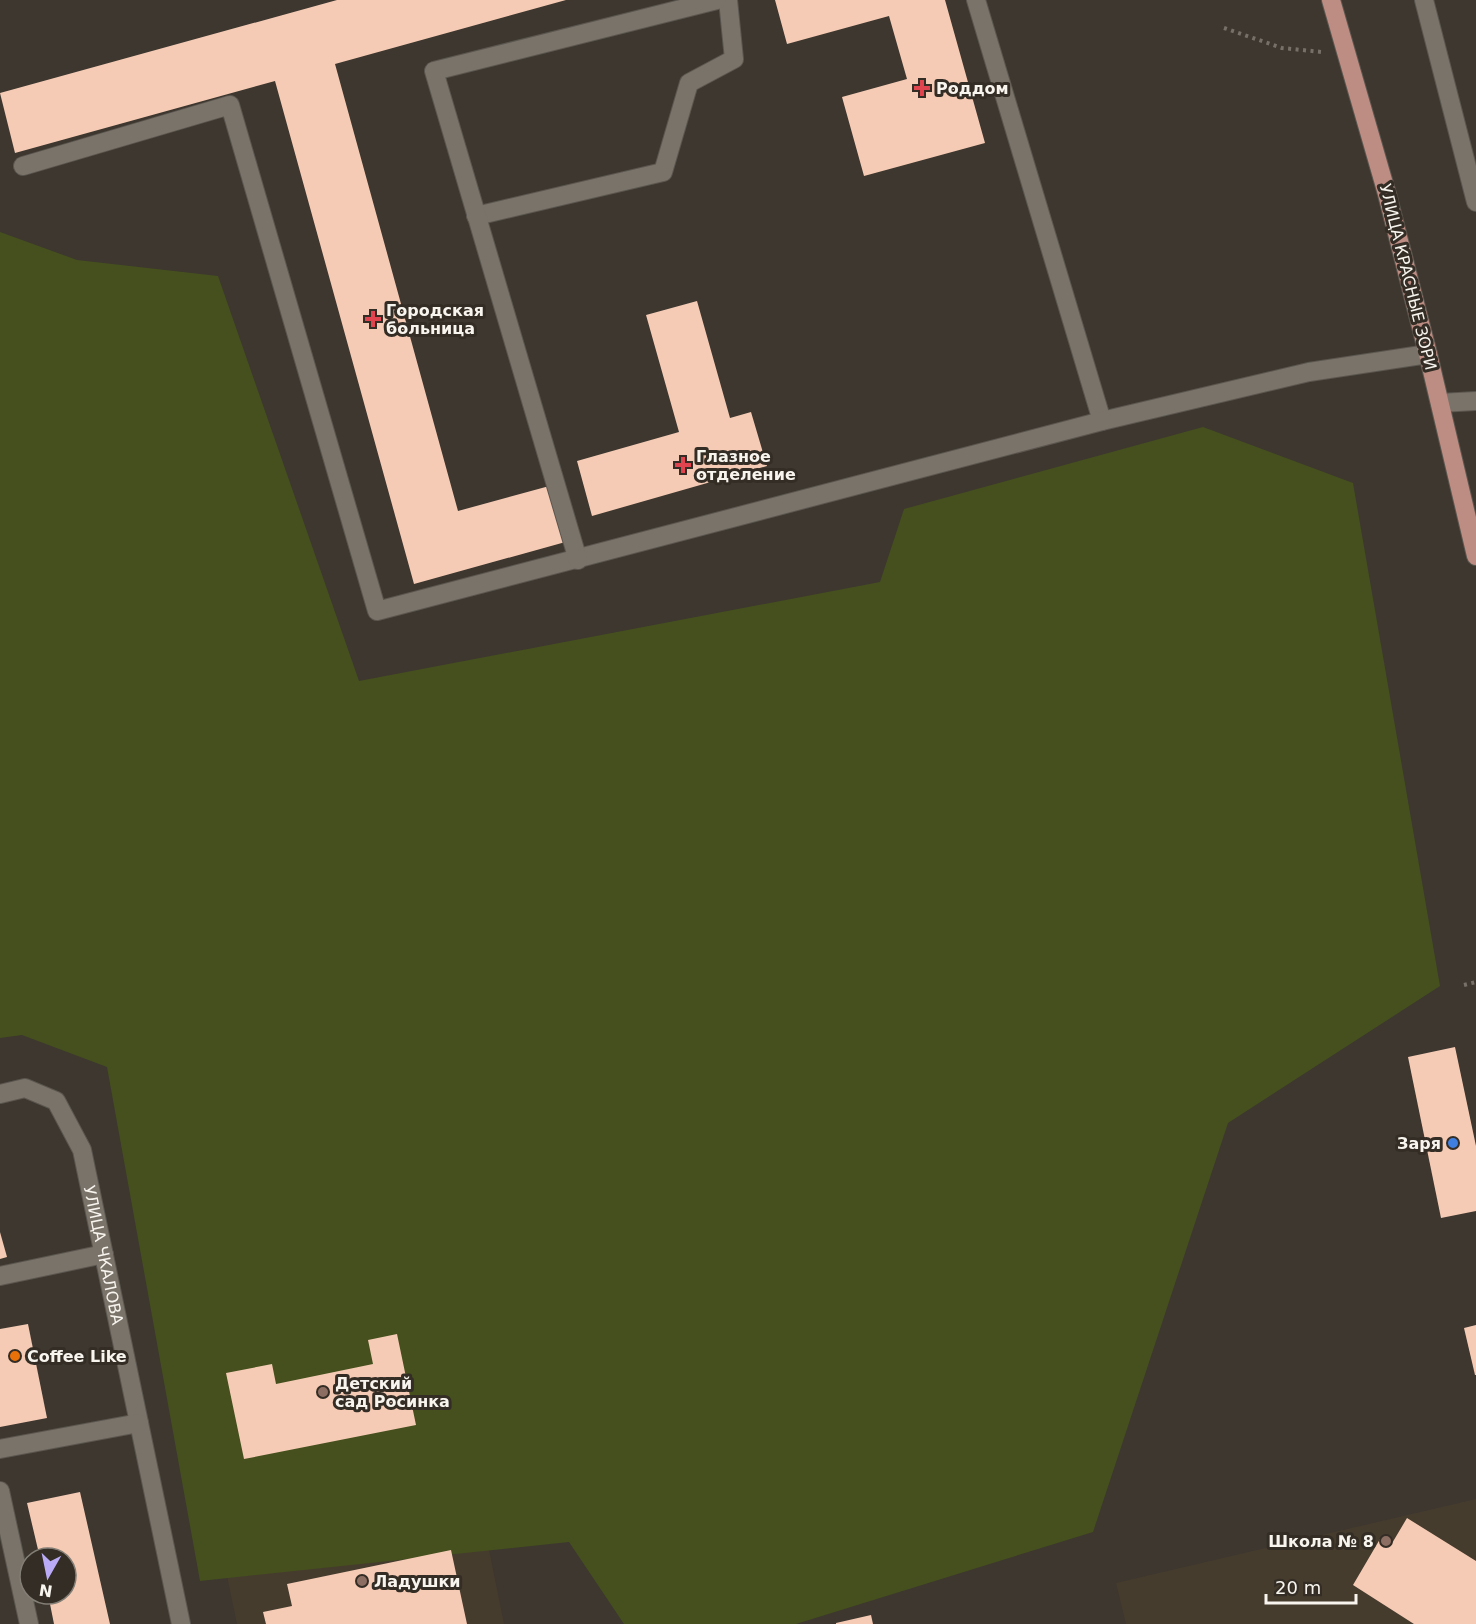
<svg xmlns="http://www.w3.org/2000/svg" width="1476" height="1624" font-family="'DejaVu Sans',sans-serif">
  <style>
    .built { fill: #463c2e }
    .green { fill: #45501e }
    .building { fill: #f6cbb5 }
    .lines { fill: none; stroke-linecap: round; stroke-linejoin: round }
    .minor-casing { stroke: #5b564f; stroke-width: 20 }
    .major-casing { stroke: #5b564f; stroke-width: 20 }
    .path { stroke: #767069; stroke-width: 4; stroke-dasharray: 3 4.5; stroke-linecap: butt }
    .minor { stroke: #7a736a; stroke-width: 18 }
    .major { stroke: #bd8c82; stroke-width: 18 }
    .health-dot { fill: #e0444e; stroke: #332d25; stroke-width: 2 }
    .shop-dot { fill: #3f7fe0; stroke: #332d25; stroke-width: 2 }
    .food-dot { fill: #e8710a; stroke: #332d25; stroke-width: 2 }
    .education-dot { fill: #8d6e63; stroke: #332d25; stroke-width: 2 }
    .labels { text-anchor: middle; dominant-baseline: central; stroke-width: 6; stroke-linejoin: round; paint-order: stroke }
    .poi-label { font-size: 16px; font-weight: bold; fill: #f8f4ee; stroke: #332d25; text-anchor: start }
    .street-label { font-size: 16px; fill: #f8f4ee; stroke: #332d25 }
  </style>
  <rect width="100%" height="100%" fill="#3d372f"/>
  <g class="built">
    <polygon points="476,1485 504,1624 237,1624 219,1538"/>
    <polygon points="1476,1499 1476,1624 1126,1624 1116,1583"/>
  </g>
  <polygon class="green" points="0,232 77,260 218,276 359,681 880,582 904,509 1203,427 1353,483 1440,986 1228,1123 1093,1532 796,1624 624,1624 569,1542 200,1581 107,1067 22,1035 0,1038"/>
  <g class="building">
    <polygon points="337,0 566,0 335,64 458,511 553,485 569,541 414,584 275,81 15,153 0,93"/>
    <polygon points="775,0 945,0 985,143 864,176 842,97 907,79 889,16 787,44"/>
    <polygon points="697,301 730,418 751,412 767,466 592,516 577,461 679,432 646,315"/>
    <polygon points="1455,1047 1476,1146 1476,1211 1441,1218 1408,1057"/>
    <polygon points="0,1232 7,1257 0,1259"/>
    <polygon points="28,1324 47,1418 0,1427 0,1329"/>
    <polygon points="1476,1325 1476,1375 1475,1375 1464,1328"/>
    <polygon points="397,1334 416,1425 244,1459 226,1373 272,1364 276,1384 373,1364 368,1340"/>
    <polygon points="80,1492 110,1624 54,1624 48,1594 66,1594 66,1558 40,1558 27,1503"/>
    <polygon points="1407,1518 1476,1561 1476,1624 1414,1624 1353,1585 1380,1539 1391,1545"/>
    <polygon points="451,1550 467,1624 266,1624 263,1612 292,1606 287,1584"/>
    <polygon points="871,1615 873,1624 836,1624 836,1623"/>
  </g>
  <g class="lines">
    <defs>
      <g id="minor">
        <polyline points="976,0 1102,421"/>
        <polyline points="1424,0 1476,202"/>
        <polyline points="23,166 230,105 377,611 1102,421 1309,372 1428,354"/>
        <polyline points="476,216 663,172 689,83 734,59 728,0"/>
        <polyline points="1440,403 1476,401"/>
        <polyline points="578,560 434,71 717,0"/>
        <path id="s1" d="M0 1094 25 1088 56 1101 82 1150 181 1624"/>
        <polyline points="0,1276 104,1254"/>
        <polyline points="0,1449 139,1423"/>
        <polyline points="0,1491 29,1624"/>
      </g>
      <polyline id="major" points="1331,0 1387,194 1428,354 1476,556"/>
    </defs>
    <use href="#minor" class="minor-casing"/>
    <use href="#major" class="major-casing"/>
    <g class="path">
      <polyline points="1224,28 1282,48 1322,52"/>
      <polyline points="1464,985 1476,982"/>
    </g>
    <use href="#minor" class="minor"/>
    <use href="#major" class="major"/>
  </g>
  <g class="health-dot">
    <path d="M919 79h6v6h6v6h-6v6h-6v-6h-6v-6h6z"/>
    <path d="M370 310h6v6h6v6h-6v6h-6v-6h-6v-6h6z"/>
    <path d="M680 456h6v6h6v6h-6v6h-6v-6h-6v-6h6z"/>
  </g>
  <circle class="shop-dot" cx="1453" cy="1143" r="6"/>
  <circle class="food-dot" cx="15" cy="1356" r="6"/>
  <g class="education-dot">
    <circle cx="323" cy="1392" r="6"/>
    <circle cx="1386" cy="1541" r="6"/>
    <circle cx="362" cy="1581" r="6"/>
  </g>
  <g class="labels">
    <g class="poi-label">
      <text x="936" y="88">Роддом</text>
      <text x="386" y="310">Городская<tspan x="386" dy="18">больница</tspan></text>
      <text x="696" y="456">Глазное<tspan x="696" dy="18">отделение</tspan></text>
      <text x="1441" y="1143" text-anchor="end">Заря</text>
      <text x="27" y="1356">Coffee Like</text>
      <text x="335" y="1383">Детский<tspan x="335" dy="18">сад Росинка</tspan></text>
      <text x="1374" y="1541" text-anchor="end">Школа № 8</text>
      <text x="374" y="1581">Ладушки</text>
    </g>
    <g class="street-label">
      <text transform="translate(1408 277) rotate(76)">УЛИЦА КРАСНЫЕ ЗОРИ</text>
      <text stroke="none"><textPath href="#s1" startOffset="222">УЛИЦА ЧКАЛОВА</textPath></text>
    </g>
  </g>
  <g transform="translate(48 1576) rotate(189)"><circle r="28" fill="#332d25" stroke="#827d75" stroke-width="1.5"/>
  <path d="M0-4.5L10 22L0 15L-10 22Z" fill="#bbaaf6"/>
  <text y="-9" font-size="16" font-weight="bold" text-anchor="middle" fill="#f8f4ee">N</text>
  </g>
  <path d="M1266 1594v9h90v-9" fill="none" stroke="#f8f4ee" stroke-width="3"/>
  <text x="1275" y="1594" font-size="18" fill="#f8f4ee" stroke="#332d25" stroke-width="4.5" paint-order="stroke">20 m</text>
</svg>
